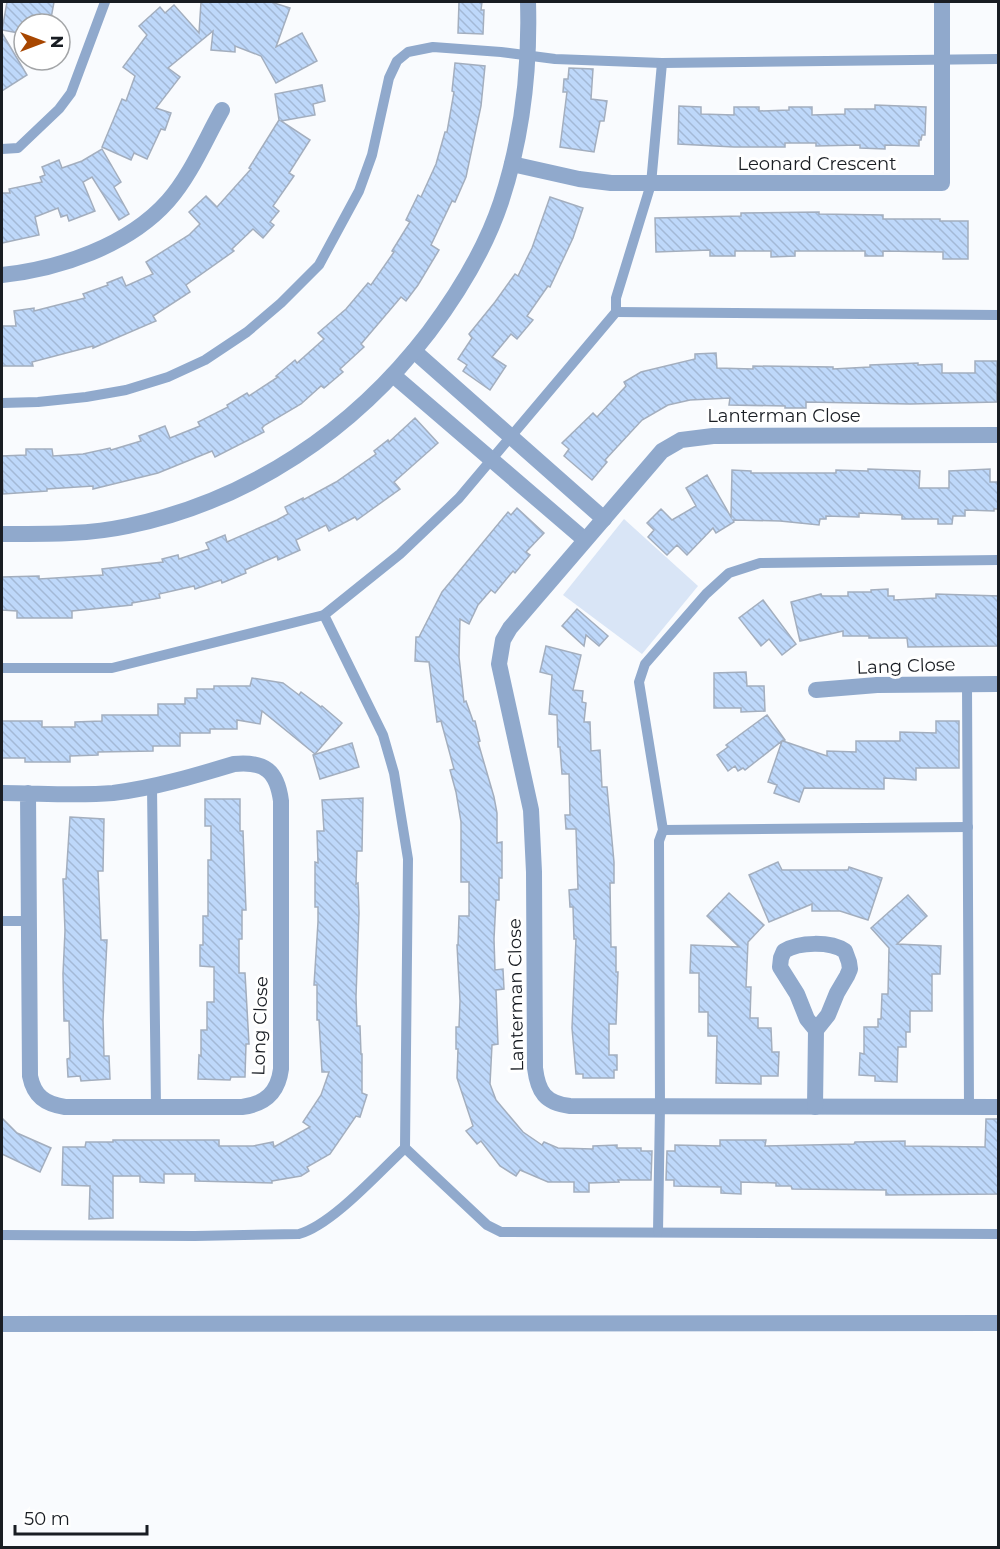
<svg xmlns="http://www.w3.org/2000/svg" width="1000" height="1549" font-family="Montserrat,sans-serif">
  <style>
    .green { fill: #d9e5f6 }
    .building { fill: url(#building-back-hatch); stroke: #a3aebe; stroke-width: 1.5 }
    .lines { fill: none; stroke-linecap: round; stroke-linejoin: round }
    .service { stroke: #90a9cc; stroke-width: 10 }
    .minor { stroke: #90a9cc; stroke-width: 16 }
    .tertiary { stroke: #90a9cc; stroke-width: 16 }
    .labels { text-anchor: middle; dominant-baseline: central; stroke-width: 6; stroke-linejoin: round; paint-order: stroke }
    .street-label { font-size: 18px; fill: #191d23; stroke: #fff }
  </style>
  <defs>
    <pattern id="building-back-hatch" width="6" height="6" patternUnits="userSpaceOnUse" patternTransform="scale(1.5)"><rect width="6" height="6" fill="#bed8fa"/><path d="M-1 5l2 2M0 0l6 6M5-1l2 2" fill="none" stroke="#a3b9d6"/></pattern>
  </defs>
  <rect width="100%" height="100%" fill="#f9fbfe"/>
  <polygon class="green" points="624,519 698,586 642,654 563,595"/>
  <g class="building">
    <polygon points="7,2 54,2 50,24 24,24 24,34 2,30"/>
    <polygon points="201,2 271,2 290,8 276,47 302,33 317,61 276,83 261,56 235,46 235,52 211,50 213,31 168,68 180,77 156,108 171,113 165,130 161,129 147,159 134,153 131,160 102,147 122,99 126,101 135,76 123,67 147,35 139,26 160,7 165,13 174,5 199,33"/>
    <polygon points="459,2 482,2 481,10 484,10 483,34 458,33"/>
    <polygon points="2,33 27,75 2,91"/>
    <polygon points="455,63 485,66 481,106 466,177 455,202 452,201 431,245 439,250 418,285 406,301 401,297 361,344 364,347 340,369 343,372 324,388 321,386 301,404 265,425 262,428 264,432 215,457 212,451 158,473 93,489 93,486 47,489 47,491 3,494 2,456 26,455 26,449 52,449 53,456 83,454 110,448 111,450 141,441 139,436 165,426 170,438 200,426 198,422 228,407 227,405 247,393 249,396 278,377 276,376 295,360 297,363 324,339 318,333 346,309 368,283 371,285 394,252 392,251 410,222 406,220 418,195 421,197 436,164 445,132 447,132 454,92 452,91"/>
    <polygon points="569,68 593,69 591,99 607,101 604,121 600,121 594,152 560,147 567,92 563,92 564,79 568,79"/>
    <polygon points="322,85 325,101 313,104 315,115 281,121 310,140 289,173 294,176 273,206 279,211 270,222 274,225 263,238 253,229 232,249 234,251 186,285 190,292 153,316 156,321 93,348 93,346 32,362 33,366 2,366 2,326 16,326 14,311 34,308 34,311 85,298 83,294 108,285 107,283 122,277 126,286 153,274 146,262 189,235 200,224 189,212 206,196 217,207 251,169 249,168 279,120 275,94"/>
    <polygon points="875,105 926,107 925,135 922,135 921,140 919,140 919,146 885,145 885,149 860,148 860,145 816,146 816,143 785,143 785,147 734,147 678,144 679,106 701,107 701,114 734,115 734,107 759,107 759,111 789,110 789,107 812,107 812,115 845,114 845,109 875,109"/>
    <polygon points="102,149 121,182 114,187 129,214 119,220 92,177 83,182 95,211 69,221 67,215 61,217 58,208 35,217 39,235 2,243 2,193 10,193 9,189 42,182 40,177 45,175 42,167 59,160 62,168 82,161"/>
    <polygon points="550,197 583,208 573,238 550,287 548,286 527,316 533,320 517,339 511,334 492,357 506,366 490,390 463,371 467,365 458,359 472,338 469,334 495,302 515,274 518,276 532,248"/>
    <polygon points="819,212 819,214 883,215 883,219 940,219 940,221 968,221 968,259 943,259 943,252 883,251 883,256 865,256 865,251 795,251 795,256 771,257 771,251 735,251 735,256 710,256 710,250 656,252 655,218 741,216 741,213"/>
    <polygon points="716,353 717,368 753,369 753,366 833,367 833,369 870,367 870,365 918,363 918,365 942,364 942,373 975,373 975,361 997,361 997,402 910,404 806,402 806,408 785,408 785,406 729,405 730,398 690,400 668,405 642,420 605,460 607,462 592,480 564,456 569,449 562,443 593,413 597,417 626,386 624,382 641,372 695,359 695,354"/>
    <polygon points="415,418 438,443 394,482 400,489 357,520 355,517 329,531 326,525 296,540 300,550 278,560 277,556 245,570 246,573 222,583 221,580 195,589 194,586 159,594 160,598 132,603 132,605 72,611 72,618 17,618 17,611 2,610 2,577 39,576 39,579 103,575 102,569 163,562 162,559 178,555 179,559 209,549 206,543 225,535 227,542 277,520 288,514 285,507 303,498 303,500 336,482 376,454 374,451 388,440 389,442"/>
    <polygon points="868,469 920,471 919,488 949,488 949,471 990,469 990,482 999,482 999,509 994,509 994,511 965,510 965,516 953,516 952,524 938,524 938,519 902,519 902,515 859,513 859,517 826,516 826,519 820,519 819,525 780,521 733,520 734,522 716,533 713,528 687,555 677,545 667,555 648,537 654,530 647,523 661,509 672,520 696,506 686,488 707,475 731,517 732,470 751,471 751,473 836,473 836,470 868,471"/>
    <polygon points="517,508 544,533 526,552 530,555 515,573 513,571 495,593 491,590 478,605 469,624 460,619 459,657 464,702 466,701 473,721 475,721 480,741 478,742 494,797 497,813 497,843 502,842 502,878 499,878 499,900 496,900 494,939 495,970 503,969 504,989 496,990 498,1044 492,1045 490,1084 496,1100 523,1132 542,1145 544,1142 558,1148 593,1149 593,1146 617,1145 617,1148 641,1148 641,1151 652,1151 651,1180 618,1180 619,1182 589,1183 589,1192 574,1192 574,1182 548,1182 520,1170 516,1176 500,1166 481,1141 477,1144 466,1131 473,1126 457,1078 458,1049 456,1049 456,1027 459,1027 460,1001 457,945 458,945 459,916 469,916 469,882 461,882 461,822 456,792 450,770 454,769 441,721 437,722 429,662 415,661 416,637 419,637 442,592 508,512 511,515"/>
    <polygon points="888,589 888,596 894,596 894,600 936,598 936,594 999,596 999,646 908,647 907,638 869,638 869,636 843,636 843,631 800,641 791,602 821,594 822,596 848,596 848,592 871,592 871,590"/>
    <polygon points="763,600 796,644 782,655 769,639 761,646 739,618"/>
    <polygon points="577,609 608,636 599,646 586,635 584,646 562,626"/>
    <polygon points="546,646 581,655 573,690 583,691 582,702 586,703 584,722 590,722 591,751 600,750 602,787 607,787 614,862 614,883 610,883 611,947 616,947 616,972 618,972 616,1024 609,1024 609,1055 617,1055 617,1070 614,1070 614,1078 583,1078 583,1074 576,1074 572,1028 576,939 574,939 573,907 570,907 569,890 578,889 576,829 566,829 565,815 570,815 569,774 562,774 560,747 558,747 557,715 549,714 552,675 540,672"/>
    <polygon points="746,672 747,686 764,686 765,711 741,712 741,708 714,708 714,673"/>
    <polygon points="252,678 283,683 299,695 301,692 321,707 322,706 342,723 315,754 262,711 260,724 237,720 237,729 210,729 210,733 180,733 180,746 153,746 153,751 98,752 98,755 70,756 70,762 25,762 25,758 2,758 2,721 42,721 42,727 75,727 75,722 102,721 102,715 158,715 158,704 185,704 185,698 197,698 197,689 214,689 214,686 250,686"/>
    <polygon points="767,715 785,740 783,741 827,756 827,751 856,752 856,741 900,741 900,732 936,733 936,721 959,721 959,768 916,768 916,780 884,778 884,789 804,788 799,802 774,793 777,785 768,782 782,741 745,770 743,768 738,771 735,766 728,771 717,755 728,747 726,745"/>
    <polygon points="352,743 359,767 320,779 313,755"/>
    <polygon points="363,798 362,851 357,851 356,884 358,883 359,913 356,997 357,1026 360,1026 361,1054 362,1054 362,1093 367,1095 360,1117 356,1116 330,1154 307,1167 309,1171 301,1176 272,1181 272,1183 195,1181 195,1174 164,1174 164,1183 140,1182 140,1176 113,1176 113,1218 89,1219 90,1186 62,1185 63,1147 85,1147 86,1142 113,1142 113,1140 219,1140 219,1146 253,1146 273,1142 274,1147 310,1127 303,1122 321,1095 329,1072 322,1072 319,1020 317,1020 317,985 314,985 318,922 318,907 315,907 315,862 318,863 317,831 324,831 322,800"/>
    <polygon points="205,799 240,799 240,831 243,831 246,910 242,910 242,939 239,939 239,973 245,973 249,1044 246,1044 245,1077 231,1077 230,1080 198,1079 199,1055 201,1056 201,1030 207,1030 207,1002 214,1002 214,967 200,966 200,945 203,945 203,916 208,916 208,860 211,860 211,826 205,826"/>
    <polygon points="70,817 104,819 103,871 98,871 101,940 107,940 103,1020 104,1056 109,1056 110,1079 81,1081 80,1076 68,1077 67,1059 70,1058 69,1021 64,1021 63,974 65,931 63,879 66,879"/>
    <polygon points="778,862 782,870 848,870 849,867 882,878 868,920 840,911 812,911 812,904 769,922 749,875"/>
    <polygon points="729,893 764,925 748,942 746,987 751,987 750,1018 758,1018 758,1028 771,1028 772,1052 779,1052 778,1076 761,1076 761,1084 716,1083 717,1036 708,1036 708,1012 699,1012 699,973 690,973 691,945 739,947 707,916"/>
    <polygon points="908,895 927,916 897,944 941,946 940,974 932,974 932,1011 910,1011 910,1032 906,1032 906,1047 898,1047 897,1082 875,1081 875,1076 859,1075 860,1053 864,1054 864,1027 878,1027 878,1019 881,1019 882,994 888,994 889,948 871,928"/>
    <polygon points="2,1118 17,1133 51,1148 40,1172 2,1154"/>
    <polygon points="986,1119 999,1119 999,1194 886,1195 886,1190 792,1189 791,1186 776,1186 776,1183 741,1182 741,1194 721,1193 721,1187 674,1186 674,1180 666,1180 667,1151 675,1151 675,1145 720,1146 720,1140 766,1140 765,1146 854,1144 855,1142 905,1141 905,1146 985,1147"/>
  </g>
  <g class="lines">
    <g class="service">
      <polyline points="2,149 18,148 59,109 71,93 105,2"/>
      <polyline points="616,312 998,315"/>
      <polyline points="2,403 38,402 86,397 126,390 168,377 205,360 247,332 281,303 319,265 359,191 372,155 389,78 397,61 408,52 433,47 501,52 555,59 662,63 998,59"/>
      <polyline points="2,668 112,668 324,615 400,554 459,498 616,312 616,298 651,184 662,63"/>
      <polyline points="967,684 969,1107"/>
      <polyline points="152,787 156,1107"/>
      <polyline points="663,830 968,827"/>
      <polyline points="2,921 29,921"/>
      <polyline points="405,1148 487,1225 501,1232 998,1234"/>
      <polyline points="658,1232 660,1106 659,841 663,830 639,682 645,664 706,594 729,573 760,563 998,560"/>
      <path d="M2 1235 195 1236 299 1234C332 1225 379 1172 405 1148L408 859 394 773 383 735 324 615"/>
    </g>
    <g class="minor">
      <polyline points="512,164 579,179 611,183 942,183 942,2"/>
      <path d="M2 275C59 269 128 246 168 201 191 175 205 140 222 110"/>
      <polyline points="414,351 604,519"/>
      <polyline points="393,375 585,540"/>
      <path d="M998 435 713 436 681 440 662 451 510 628 503 640 499 664 531 810 534 872 535 1068C538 1092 545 1103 570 1106L998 1107"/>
      <polyline points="816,690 877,685 998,684"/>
      <path d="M2 793C38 793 76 796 113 793 154 788 194 776 234 764 265 761 277 771 281 801V1069C278 1092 266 1104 242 1107H65C45 1104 34 1096 30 1076L28 793"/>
      <path d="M815 1107 816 1030 828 1015 837 993 847 976 850 969 849 962 845 951C830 941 799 942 784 951L781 958 780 967 797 994 807 1019 816 1030"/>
      <polyline points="2,1324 998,1323"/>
    </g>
    <path class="tertiary" d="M2 534C43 534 86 535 128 526 249 501 354 430 429 332 459 292 485 250 501 202 522 138 530 69 528 2"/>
  </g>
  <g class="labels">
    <g class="street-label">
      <text x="817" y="164">Leonard Crescent</text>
      <text x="784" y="416">Lanterman Close</text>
      <text transform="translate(906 666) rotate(-2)">Lang Close</text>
      <text transform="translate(516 995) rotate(-91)">Lanterman Close</text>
      <text transform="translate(260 1026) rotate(-88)">Long Close</text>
    </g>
  </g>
  <rect width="1000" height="1549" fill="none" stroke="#191d23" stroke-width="6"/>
  <g transform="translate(42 42) rotate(90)"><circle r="28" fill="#ffffff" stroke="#a3a5a7" stroke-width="1.5"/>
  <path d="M0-4.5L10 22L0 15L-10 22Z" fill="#a74600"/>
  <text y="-9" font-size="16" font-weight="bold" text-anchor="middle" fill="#191d23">N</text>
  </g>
  <path d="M15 1525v9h132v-9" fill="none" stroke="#191d23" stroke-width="3"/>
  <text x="24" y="1525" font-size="18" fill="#191d23" stroke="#ffffff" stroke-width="4.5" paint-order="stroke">50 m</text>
</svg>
